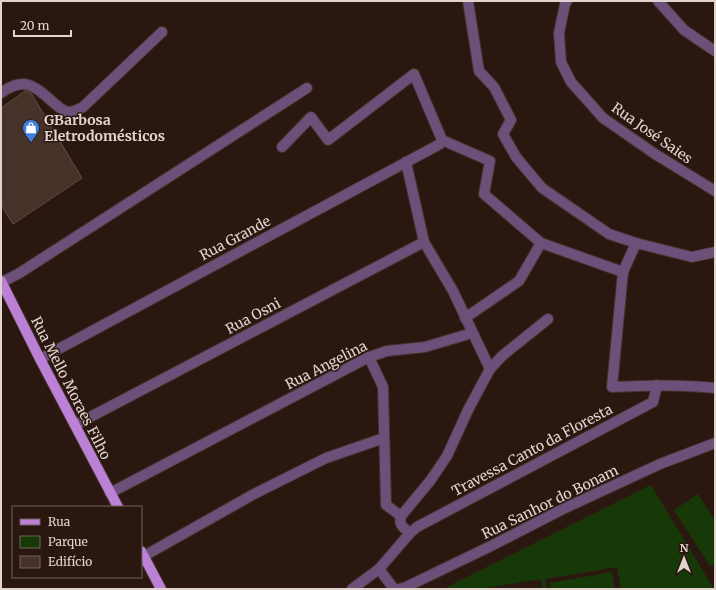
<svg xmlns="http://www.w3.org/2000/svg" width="716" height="590" font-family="Merriweather,serif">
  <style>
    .green { fill: #173807 }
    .building { fill: #47322a; stroke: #614a42 }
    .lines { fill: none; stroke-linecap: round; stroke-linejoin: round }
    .minor-casing { stroke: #44322b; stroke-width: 12 }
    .major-casing { stroke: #44322b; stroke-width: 12 }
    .minor { stroke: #6c5079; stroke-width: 10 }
    .major { stroke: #bc81d7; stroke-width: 10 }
    .labels { text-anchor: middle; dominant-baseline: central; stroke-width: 3; stroke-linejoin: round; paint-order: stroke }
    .poi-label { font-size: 14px; font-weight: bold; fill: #e1d3ce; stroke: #2a1810; text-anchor: start }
    .street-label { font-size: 14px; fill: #e1d3ce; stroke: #2a1810 }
  </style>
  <rect width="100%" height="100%" fill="#2a1810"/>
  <g class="green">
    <polygon points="651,485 714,589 621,589 617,567 545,579 547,589 543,589 541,579 480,589 443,589"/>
    <polygon points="698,494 715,521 715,564 710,566 674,510"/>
    <polygon points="612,572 615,589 551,589 550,583"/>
  </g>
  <polygon class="building" points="25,91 31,93 82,178 13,224 1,205 1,108"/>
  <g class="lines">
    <defs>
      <g id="minor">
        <polyline points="468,1 479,71 494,87 511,120 503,134 516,157 542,188 609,234 636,243"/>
        <polyline points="567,1 565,4 559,33 561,62 571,82 603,118 655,154 715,191"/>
        <polyline points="658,1 684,30 715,51"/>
        <path d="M1 93C25 75 36 87 55 104 59 107 63 111 68 112 74 112 79 109 83 107L162 32"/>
        <polyline points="442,140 490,161 484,194 541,243 623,272"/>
        <polyline points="282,147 311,117 328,140 414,74 442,140"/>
        <polyline points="406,162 424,242 453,291 490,369"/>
        <path d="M715 252 692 257 636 243 623 272 612 387C647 385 681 384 715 388"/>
        <polyline points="2,282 18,274 307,88"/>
        <polyline points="465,318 519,281 541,243"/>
        <polyline points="369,357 383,387 386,505 401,516"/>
        <polyline points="40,359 440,144 442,140"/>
        <polyline points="75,425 424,242"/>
        <polyline points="110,493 369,357 387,351 425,347 472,333"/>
        <polyline points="410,533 417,527 653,402 657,385"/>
        <polyline points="144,556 254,494 326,458 384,438"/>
        <path d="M379 569 410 533C404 528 398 525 401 516L430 481 447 456 468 410 490 369 502 356 548 319"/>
        <polyline points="352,589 379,569 394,589"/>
        <polyline points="399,589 406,587 491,546 563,509 660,464 715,443"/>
      </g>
      <g id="major">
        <polyline points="1,281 40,359 118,507"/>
        <polyline points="141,551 161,589"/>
      </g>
    </defs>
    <use href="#minor" class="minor-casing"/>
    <use href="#major" class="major-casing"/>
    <use href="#minor" class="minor"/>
    <use href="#major" class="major"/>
  </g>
  <defs>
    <symbol id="shop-pin" viewBox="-11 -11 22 30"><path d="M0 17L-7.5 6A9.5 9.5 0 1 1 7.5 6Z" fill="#3f7fe0" stroke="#2a1810"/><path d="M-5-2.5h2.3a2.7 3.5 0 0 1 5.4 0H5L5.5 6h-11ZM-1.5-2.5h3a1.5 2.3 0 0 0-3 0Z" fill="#fff"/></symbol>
  </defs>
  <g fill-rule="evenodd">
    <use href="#shop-pin" x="21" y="118" width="20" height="27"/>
  </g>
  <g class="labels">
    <g class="poi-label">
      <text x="44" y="120">GBarbosa<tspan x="44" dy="16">Eletrodomésticos</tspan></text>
    </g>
    <g class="street-label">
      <text transform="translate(652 133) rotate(35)">Rua José Saies</text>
      <text transform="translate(235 238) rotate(-28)">Rua Grande</text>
      <text transform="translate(253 316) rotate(-28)">Rua Osni</text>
      <text transform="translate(326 365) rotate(-27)">Rua Angelina</text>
      <text transform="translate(71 388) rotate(63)">Rua Mello Moraes Filho</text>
      <text transform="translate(532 450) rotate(-28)">Travessa Canto da Floresta</text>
      <text transform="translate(550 502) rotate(-26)">Rua Sanhor do Bonam</text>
    </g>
  </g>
  <rect width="716" height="590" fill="none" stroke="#e1d3ce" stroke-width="4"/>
  <rect x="12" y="506" width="130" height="72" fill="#2a1810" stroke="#73635c"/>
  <rect x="20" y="519" width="20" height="6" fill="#bc81d7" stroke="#73635c"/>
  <text x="48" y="526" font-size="12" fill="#e1d3ce">Rua</text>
  <rect x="20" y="536" width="20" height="12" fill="#173807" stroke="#73635c"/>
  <text x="48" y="546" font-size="12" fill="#e1d3ce">Parque</text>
  <rect x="20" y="556" width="20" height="12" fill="#47322a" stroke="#73635c"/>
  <text x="48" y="566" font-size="12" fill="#e1d3ce">Edifício</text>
  <g transform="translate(684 558)" stroke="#2a1810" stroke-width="3" paint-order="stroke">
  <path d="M0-3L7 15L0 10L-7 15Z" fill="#e1d3ce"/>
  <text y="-6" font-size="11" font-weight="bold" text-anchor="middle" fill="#e1d3ce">N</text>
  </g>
  <path d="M14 30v6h57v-6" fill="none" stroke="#e1d3ce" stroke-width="2"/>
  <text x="20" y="30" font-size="12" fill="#e1d3ce" stroke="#2a1810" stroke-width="3" paint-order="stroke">20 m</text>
</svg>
